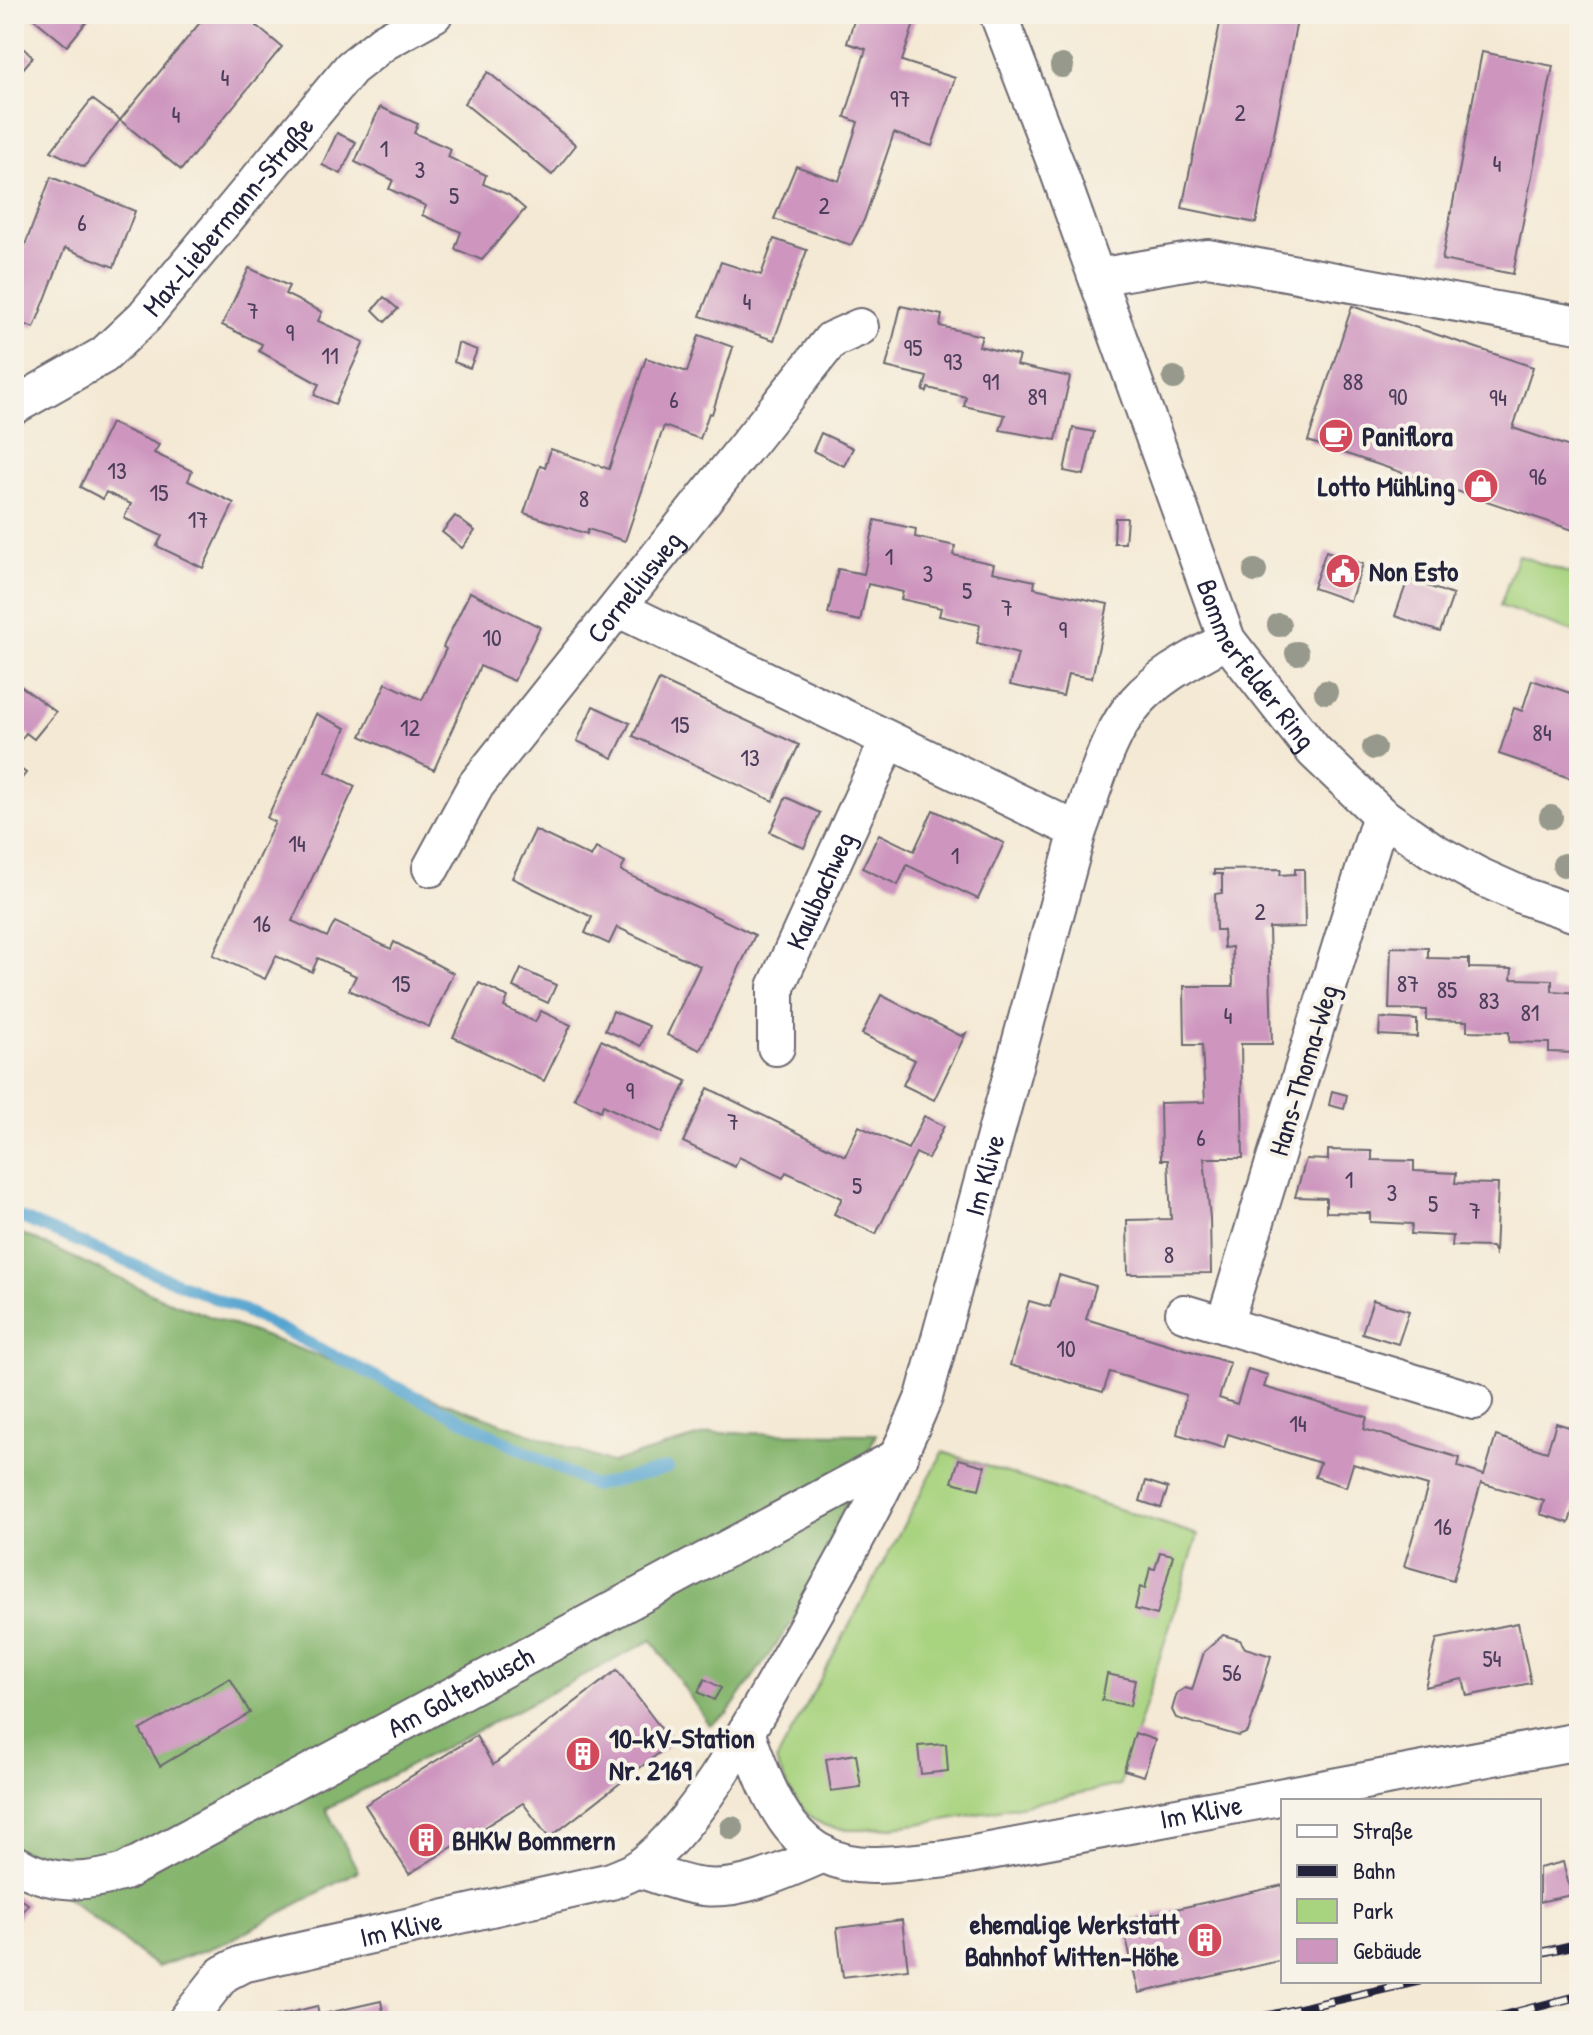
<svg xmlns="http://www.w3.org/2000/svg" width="1593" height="2035" font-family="'Patrick Hand',sans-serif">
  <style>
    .green { fill: #a8d37f; stroke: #657a5d; stroke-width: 2 }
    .forest { fill: #86b56e; stroke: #546c54; stroke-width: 2 }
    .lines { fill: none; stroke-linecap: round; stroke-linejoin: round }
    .stream { stroke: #56a5d0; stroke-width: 12 }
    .building { fill: #ce96bf }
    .street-casing { stroke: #6c6871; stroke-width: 40 }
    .street { stroke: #fff; stroke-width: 36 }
    .rail-casing { stroke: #22223b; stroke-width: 9 }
    .rail { stroke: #f7f3e8; stroke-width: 6; stroke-dasharray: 18; stroke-linecap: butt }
    .tree { fill: #96998b }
    .labels { text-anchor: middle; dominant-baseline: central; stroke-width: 8; stroke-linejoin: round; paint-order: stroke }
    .number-label { font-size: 24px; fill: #4d3f5c }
    .street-label { font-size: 28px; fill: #22223b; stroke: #f7f3e8 }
    .poi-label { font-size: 28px; font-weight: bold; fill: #22223b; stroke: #f7f3e8; text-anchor: start }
  </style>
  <rect width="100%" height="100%" fill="#f7f3e8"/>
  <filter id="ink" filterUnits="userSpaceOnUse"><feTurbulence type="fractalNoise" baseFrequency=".0125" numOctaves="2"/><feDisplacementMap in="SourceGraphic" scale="16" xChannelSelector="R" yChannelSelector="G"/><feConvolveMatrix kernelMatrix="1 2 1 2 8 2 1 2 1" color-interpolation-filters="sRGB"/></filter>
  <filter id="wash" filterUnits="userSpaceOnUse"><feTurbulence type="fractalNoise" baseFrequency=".006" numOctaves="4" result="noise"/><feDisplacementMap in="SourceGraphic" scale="32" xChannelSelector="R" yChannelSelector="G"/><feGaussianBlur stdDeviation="1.8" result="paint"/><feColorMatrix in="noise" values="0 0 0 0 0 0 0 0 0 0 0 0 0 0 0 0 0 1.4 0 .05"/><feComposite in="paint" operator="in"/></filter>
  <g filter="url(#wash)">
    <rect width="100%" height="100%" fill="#f4e9d4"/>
    <g class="green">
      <polygon points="1518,555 1579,577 1579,634 1500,606"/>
      <path d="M943 1452 1198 1535 1120 1785C1066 1795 863 1845 822 1824 798 1812 785 1784 776 1761Z"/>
    </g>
    <polygon class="forest" points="14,1230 168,1301 611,1463 710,1433 876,1434 797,1615 727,1714 709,1725 652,1640 326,1809 358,1871 227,1942 157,1967 14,1857"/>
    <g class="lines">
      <polyline class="stream" points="14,1215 243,1310 594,1486 668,1468"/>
    </g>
    <g id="blocks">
      <g class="building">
        <polygon points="28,14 93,14 67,46"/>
        <polygon points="207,14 242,14 282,47 181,170 120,120"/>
        <polygon points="856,14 917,14 902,61 955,78 932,146 894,133 864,220 851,245 774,219 796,166 839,181 858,122 845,117 866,49 847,43"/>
        <polygon points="1222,14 1298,16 1256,223 1182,208"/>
        <polygon points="14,40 33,57 21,71 14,65"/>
        <polygon points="1482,52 1553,66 1513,274 1442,260"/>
        <polygon points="488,72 576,145 552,175 464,103"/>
        <polygon points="92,99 120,120 84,167 51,151"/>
        <polygon points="380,107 418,124 414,133 451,149 448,157 486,175 483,184 509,195 525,209 482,260 455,249 461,232 422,215 426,206 389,189 393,180 355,162"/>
        <polygon points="337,133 356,142 341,174 322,165"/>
        <polygon points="51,177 135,211 114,267 65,248 34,328 14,320 14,274"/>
        <polygon points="774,239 807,250 774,340 700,316 721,262 761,275"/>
        <polygon points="249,268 289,286 285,294 322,312 318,321 364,342 335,404 314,395 319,384 259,351 262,344 222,325"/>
        <polygon points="384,297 398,309 385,322 373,310"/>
        <polygon points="901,306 942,315 940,326 982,336 979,346 1019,356 1016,365 1070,377 1056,440 1000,430 1005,415 964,406 966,397 928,388 927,392 923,391 927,377 886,367"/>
        <polygon points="1352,306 1533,367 1513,428 1579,450 1579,532 1308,441"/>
        <polygon points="699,335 733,347 712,414 709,413 700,439 664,426 625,541 588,529 587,534 524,513 540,466 545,467 551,449 609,469 646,358 687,372"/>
        <polygon points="458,343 477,350 470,368 454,362"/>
        <polygon points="111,423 159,445 154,453 192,471 188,481 234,503 203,568 157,546 162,536 124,518 131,504 106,492 103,499 80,487"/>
        <polygon points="1073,428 1094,432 1084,475 1064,471"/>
        <polygon points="821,433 853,448 844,466 813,451"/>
        <polygon points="455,516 475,531 462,548 442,532"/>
        <polygon points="1115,518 1127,518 1125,543 1114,543"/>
        <polygon points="875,520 916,529 915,537 955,546 953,555 994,564 992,572 1035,581 1034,588 1108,604 1092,678 1068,674 1063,696 1010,685 1018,654 977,643 980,625 939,616 941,608 901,599 903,592 868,584 860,621 828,614 838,569 864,574"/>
        <polygon points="1326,551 1363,564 1350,601 1313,588"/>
        <polygon points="1408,579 1453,595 1440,632 1395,616"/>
        <polygon points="470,592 540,627 514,681 480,666 434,770 361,736 386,683 422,700 446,649 443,647"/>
        <polygon points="659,680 799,745 773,801 633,736"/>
        <polygon points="1532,680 1579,696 1579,781 1499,754 1514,708 1522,711"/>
        <polygon points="14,681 56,712 34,739 26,733 14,749"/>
        <polygon points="593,706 630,723 613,758 577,741"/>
        <polygon points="316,714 346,728 326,772 355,786 292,921 327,937 335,922 391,949 394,942 453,973 429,1027 349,990 356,976 318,958 312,972 276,956 265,979 213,955 275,822 267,818"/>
        <polygon points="14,764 26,773 14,788"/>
        <polygon points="786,797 820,813 804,848 770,832"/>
        <polygon points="933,810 1004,843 978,899 907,865 898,885 862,868 879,834 914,851"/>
        <polygon points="535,830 591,857 596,848 625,862 621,871 755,935 700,1050 667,1035 700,966 617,927 609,944 585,933 592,917 512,878"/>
        <polygon points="1281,869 1280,875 1295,874 1295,869 1304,869 1305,927 1269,928 1272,1044 1241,1044 1243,1158 1204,1158 1210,1218 1211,1273 1128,1274 1127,1220 1171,1219 1168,1160 1161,1160 1160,1103 1205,1102 1202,1045 1185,1045 1184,986 1233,986 1232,947 1224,948 1223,930 1216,930 1215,894 1222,893 1222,874 1214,874 1214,870"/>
        <polygon points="1391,947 1428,948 1428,958 1469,959 1469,968 1512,969 1511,979 1552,980 1552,991 1579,993 1576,1053 1549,1052 1549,1043 1509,1042 1509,1032 1467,1031 1467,1021 1426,1020 1426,1010 1389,1009"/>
        <polygon points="521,969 556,985 548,1003 513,987"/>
        <polygon points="479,983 508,997 504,1007 535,1022 541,1011 571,1025 544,1081 453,1037"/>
        <polygon points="881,995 961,1036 966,1033 934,1100 903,1085 915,1060 862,1034"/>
        <polygon points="613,1011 649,1026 641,1046 605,1030"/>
        <polygon points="1380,1018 1417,1020 1417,1037 1379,1035"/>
        <polygon points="601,1040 687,1081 662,1133 603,1105 601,1111 574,1098"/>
        <polygon points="708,1088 845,1156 859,1126 908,1149 924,1116 944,1126 928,1159 916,1153 876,1234 834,1214 842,1198 786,1172 783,1178 739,1157 735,1167 683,1142"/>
        <polygon points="1332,1091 1347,1095 1344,1109 1329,1105"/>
        <polygon points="1328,1150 1372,1151 1372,1160 1414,1161 1414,1171 1456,1173 1455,1183 1498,1184 1495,1253 1492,1247 1452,1246 1453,1236 1411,1234 1412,1224 1370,1222 1370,1213 1326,1212 1326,1198 1295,1197 1306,1159 1328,1160"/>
        <polygon points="1059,1275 1096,1286 1086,1319 1230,1363 1219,1398 1237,1404 1248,1369 1268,1375 1264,1387 1367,1417 1364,1429 1460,1458 1458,1467 1484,1475 1496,1436 1547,1452 1556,1423 1579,1430 1579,1487 1569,1523 1540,1514 1544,1501 1481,1483 1453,1580 1404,1566 1428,1486 1353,1464 1346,1487 1315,1477 1320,1463 1228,1434 1224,1448 1177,1434 1186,1395 1110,1372 1103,1392 1010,1365 1029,1301 1050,1307"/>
        <polygon points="1373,1300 1409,1311 1398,1344 1362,1333"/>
        <polygon points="959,1459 985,1466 979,1489 952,1482"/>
        <polygon points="1146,1481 1168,1488 1161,1508 1140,1501"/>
        <polygon points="1160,1552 1173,1555 1157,1615 1135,1609 1140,1587 1145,1589 1150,1568 1155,1569"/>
        <polygon points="1518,1623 1531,1683 1467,1696 1463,1679 1425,1687 1437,1639"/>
        <polygon points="1223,1635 1240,1640 1245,1648 1271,1656 1248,1732 1239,1736 1176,1718 1172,1710 1177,1693 1185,1688 1192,1690 1204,1652"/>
        <polygon points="617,1670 672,1743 549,1838 523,1803 409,1874 365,1805 476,1736 493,1765"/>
        <polygon points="1107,1674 1135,1680 1130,1706 1102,1700"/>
        <polygon points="230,1678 250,1713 160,1766 140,1730"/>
        <polygon points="705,1679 721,1688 714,1700 698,1692"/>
        <polygon points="1135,1733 1155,1740 1144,1776 1124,1770"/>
        <polygon points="946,1744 948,1771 921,1774 918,1746"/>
        <polygon points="856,1754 861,1787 831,1791 826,1759"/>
        <polygon points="1563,1862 1571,1895 1539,1902 1539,1868"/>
        <polygon points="1283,1885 1283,1960 1139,1993 1122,1921"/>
        <polygon points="14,1894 28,1904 14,1924"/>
        <polygon points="902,1920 908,1969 843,1977 837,1928"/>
        <polygon points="381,2001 385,2021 256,2021 317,2006 319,2015"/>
      </g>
    </g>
  </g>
  <g filter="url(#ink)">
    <use href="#blocks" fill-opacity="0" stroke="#6c6871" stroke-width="2"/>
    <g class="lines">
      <defs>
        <g id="street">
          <path id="s1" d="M998 14 1057 167 1227 640 1314 751 1381 815 1433 851 1479 876 1526 897 1579 915"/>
          <polyline points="1097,277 1208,258 1579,325"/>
          <path id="s2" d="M14 406 104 355 144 317 351 68 384 42 434 14"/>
          <polyline points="619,609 1078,831"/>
          <polyline points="1381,815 1224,1325 1474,1401"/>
          <path id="s3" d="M431 868 476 785 831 340 860 327"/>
          <path id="s4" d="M776 1047V987L888 741"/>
          <polyline points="1184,1313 1224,1325"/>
          <path id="s5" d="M746 1732C769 1794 791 1866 873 1865 897 1865 923 1861 947 1859L1579 1741"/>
          <path id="s6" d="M14 1863C50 1885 85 1884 124 1872L900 1456"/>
          <path d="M637 1869C659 1875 682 1885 704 1887 745 1891 787 1869 824 1854"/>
          <path id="s7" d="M186 2021 223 1974 242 1964 611 1881C620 1877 631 1874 639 1868 698 1823 750 1726 787 1661 837 1574 886 1489 924 1397L1078 831C1094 790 1106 735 1136 702 1161 674 1195 658 1227 640"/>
        </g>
      </defs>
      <use href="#street" class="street-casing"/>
      <use href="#street" class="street"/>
      <defs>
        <g id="rail">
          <polyline points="1539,1953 1579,1944"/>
          <polyline points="1245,2021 1419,1981"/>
          <polyline points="1482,2021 1579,1996"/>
        </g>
      </defs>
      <use href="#rail" class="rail-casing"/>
      <use href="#rail" class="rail"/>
    </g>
    <g class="tree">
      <circle cx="1062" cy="66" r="12"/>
      <circle cx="1174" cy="378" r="12"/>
      <circle cx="1255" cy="571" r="12"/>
      <circle cx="1279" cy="625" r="12"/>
      <circle cx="1297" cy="653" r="12"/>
      <circle cx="1326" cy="692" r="12"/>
      <circle cx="1374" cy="748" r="12"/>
      <circle cx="1551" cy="817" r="12"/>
      <circle cx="1564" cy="865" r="12"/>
      <circle cx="732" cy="1828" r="12"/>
    </g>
  </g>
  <defs>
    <symbol id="cafe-disc" viewBox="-11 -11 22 22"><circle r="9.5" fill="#d1495b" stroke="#f7f3e8"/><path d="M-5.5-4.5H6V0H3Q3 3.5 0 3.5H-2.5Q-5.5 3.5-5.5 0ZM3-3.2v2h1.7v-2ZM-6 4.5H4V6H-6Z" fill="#fff"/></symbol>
    <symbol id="shop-disc" viewBox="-11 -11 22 22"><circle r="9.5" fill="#d1495b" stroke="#f7f3e8"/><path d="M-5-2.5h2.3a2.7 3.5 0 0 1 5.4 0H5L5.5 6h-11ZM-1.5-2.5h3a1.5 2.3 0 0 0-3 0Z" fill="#fff"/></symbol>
    <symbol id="civic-disc" viewBox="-11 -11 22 22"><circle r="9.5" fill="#d1495b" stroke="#f7f3e8"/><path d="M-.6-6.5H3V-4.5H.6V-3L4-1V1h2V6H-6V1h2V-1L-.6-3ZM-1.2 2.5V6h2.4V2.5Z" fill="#fff"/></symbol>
    <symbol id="building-disc" viewBox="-11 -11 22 22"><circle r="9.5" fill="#d1495b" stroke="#f7f3e8"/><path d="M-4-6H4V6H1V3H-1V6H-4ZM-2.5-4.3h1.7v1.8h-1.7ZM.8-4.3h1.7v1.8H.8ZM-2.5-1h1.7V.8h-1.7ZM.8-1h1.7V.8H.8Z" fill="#fff"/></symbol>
  </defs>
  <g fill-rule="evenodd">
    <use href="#cafe-disc" x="1316" y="416" width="40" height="40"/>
    <use href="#shop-disc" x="1461" y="466" width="40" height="40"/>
    <use href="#civic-disc" x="1323" y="551" width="40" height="40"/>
    <use href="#building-disc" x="563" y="1734" width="40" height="40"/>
    <use href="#building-disc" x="406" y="1820" width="40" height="40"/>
    <use href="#building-disc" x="1185" y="1920" width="40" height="40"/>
  </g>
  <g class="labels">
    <g class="number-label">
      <text x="225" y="77">4</text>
      <text x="900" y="98">97</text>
      <text x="1240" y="112">2</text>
      <text x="176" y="114">4</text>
      <text x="384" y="148">1</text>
      <text x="1497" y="163">4</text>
      <text x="420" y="169">3</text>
      <text x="454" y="195">5</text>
      <text x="824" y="205">2</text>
      <text x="82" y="222">6</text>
      <text x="747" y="301">4</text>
      <text x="253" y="310">7</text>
      <text x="290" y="332">9</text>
      <text x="913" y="347">95</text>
      <text x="330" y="355">11</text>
      <text x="953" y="361">93</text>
      <text x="991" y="381">91</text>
      <text x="1353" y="381">88</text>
      <text x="1037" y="396">89</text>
      <text x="1398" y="396">90</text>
      <text x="1498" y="397">94</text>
      <text x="674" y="399">6</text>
      <text x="117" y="470">13</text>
      <text x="1538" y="476">96</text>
      <text x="159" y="492">15</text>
      <text x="584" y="498">8</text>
      <text x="198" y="519">17</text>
      <text x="889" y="556">1</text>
      <text x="928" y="573">3</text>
      <text x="967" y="590">5</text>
      <text x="1007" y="607">7</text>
      <text x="1063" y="629">9</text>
      <text x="492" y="637">10</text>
      <text x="680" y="724">15</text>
      <text x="410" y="727">12</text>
      <text x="1542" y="732">84</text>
      <text x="750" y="757">13</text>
      <text x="297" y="843">14</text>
      <text x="955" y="855">1</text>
      <text x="1260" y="911">2</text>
      <text x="262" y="923">16</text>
      <text x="401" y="983">15</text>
      <text x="1408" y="983">87</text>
      <text x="1447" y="989">85</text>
      <text x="1489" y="1000">83</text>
      <text x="1530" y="1012">81</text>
      <text x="1228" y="1015">4</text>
      <text x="630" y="1090">9</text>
      <text x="733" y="1121">7</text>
      <text x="1201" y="1137">6</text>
      <text x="1349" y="1179">1</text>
      <text x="857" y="1185">5</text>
      <text x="1392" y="1192">3</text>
      <text x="1433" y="1203">5</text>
      <text x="1475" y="1210">7</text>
      <text x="1169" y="1254">8</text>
      <text x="1066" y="1348">10</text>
      <text x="1298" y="1423">14</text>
      <text x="1443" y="1526">16</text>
      <text x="1492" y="1658">54</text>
      <text x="1232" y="1672">56</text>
    </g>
    <g class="street-label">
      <text stroke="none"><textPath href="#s2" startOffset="290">Max-Liebermann-Straße</textPath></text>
      <text stroke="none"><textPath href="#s3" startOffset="348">Corneliusweg</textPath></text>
      <text stroke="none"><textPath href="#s1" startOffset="702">Bommerfelder Ring</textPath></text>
      <text stroke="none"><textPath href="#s4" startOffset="166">Kaulbachweg</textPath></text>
      <text transform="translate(1303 1070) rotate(-73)">Hans-Thoma-Weg</text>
      <text stroke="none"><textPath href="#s7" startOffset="1274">Im Klive</textPath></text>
      <text stroke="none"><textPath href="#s6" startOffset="496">Am Goltenbusch</textPath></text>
      <text stroke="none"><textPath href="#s5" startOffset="532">Im Klive</textPath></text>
      <text stroke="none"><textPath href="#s7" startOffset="244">Im Klive</textPath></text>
    </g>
    <g class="poi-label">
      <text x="1362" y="436">Paniflora</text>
      <text x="1455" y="486" text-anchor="end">Lotto Mühling</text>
      <text x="1369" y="571">Non Esto</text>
      <text x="609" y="1738">10-kV-Station<tspan x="609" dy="32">Nr. 2169</tspan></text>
      <text x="452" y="1840">BHKW Bommern</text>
      <text x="1179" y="1924" text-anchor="end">ehemalige Werkstatt<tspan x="1179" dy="32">Bahnhof Witten-Höhe</tspan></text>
    </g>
  </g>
  <rect width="1593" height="2035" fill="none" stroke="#f7f3e8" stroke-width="48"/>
  <rect x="1281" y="1799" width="260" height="184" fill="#f7f3e8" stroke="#a29fa3" stroke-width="2"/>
  <rect x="1297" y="1825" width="40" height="12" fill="#ffffff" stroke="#a29fa3" stroke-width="2"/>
  <text x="1353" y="1839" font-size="24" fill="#22223b">Straße</text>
  <rect x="1297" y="1865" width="40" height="12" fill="#22223b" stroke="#a29fa3" stroke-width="2"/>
  <text x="1353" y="1879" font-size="24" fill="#22223b">Bahn</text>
  <rect x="1297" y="1899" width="40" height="24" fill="#a8d37f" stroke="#a29fa3" stroke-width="2"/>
  <text x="1353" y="1919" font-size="24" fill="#22223b">Park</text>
  <rect x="1297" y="1939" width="40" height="24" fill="#ce96bf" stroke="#a29fa3" stroke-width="2"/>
  <text x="1353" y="1959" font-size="24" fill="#22223b">Gebäude</text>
</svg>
